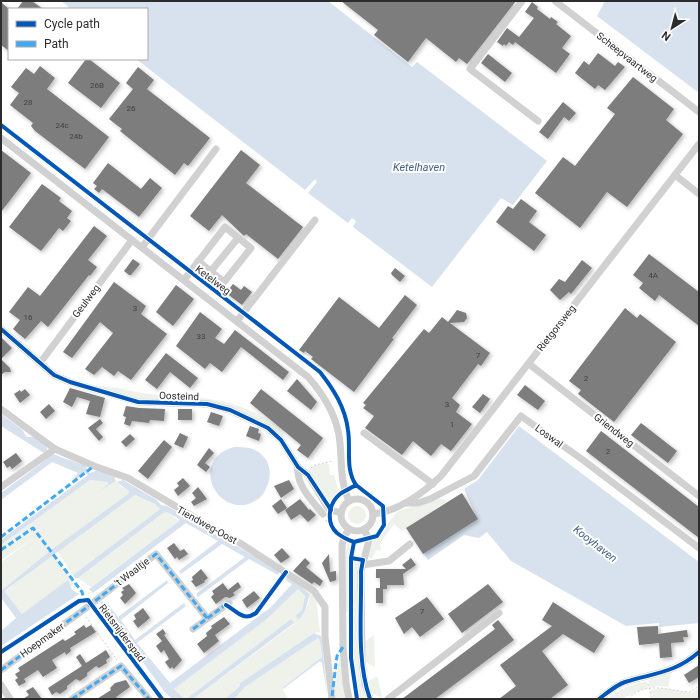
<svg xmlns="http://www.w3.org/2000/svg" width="700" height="700" font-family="Roboto,sans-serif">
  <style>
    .green { fill: #eef2eb }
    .water { fill: #d8e2ee }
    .building { fill: #7d7d7d; filter: url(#shadow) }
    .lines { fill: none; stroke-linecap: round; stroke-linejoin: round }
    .path { stroke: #d1d1d1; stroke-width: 1; stroke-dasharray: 2 2; stroke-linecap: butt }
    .minor { stroke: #d1d1d1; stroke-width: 7 }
    .quiet { stroke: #3fa9f5; stroke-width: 3; stroke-dasharray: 6 3; stroke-linecap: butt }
    .cycleway-casing { stroke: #fff; stroke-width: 6 }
    .cycleway { stroke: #0057b8; stroke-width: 4 }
    .labels { text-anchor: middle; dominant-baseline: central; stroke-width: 4; stroke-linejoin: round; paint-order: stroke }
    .number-label { font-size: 8px; fill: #404040 }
    .street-label { font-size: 10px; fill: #2c2c2c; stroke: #fff }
    .water-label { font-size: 11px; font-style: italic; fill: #426185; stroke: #fff }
  </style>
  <defs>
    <filter id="shadow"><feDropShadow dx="2" dy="2" stdDeviation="2" flood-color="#0004"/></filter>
  </defs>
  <rect width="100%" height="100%" fill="#fff"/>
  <g class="green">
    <path d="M87 385C100 386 112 387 124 389 132 391 140 393 149 394 202 398 237 396 283 430L282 432 285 434 280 440 264 422 225 407 149 401 129 397Z"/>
    <polygon points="327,463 329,465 330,475 334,475 339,492 330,504 308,470 316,465"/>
    <polygon points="90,480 108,482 108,484 99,492 116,480 119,481 120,486 129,491 128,494 51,550 1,592 1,562 34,538 1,560 1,545"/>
    <polygon points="135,495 155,504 160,509 73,575 57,551"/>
    <polygon points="440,498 447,501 402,531 394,524 380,543 381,551 376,550 372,559 368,557 373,541 397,512 404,509"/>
    <circle cx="357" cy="515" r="9"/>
    <polygon points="167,512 179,521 91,587 78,578 163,513"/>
    <polygon points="347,542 350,546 349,613 346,611 346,554"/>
    <polygon points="52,554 72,579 73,584 70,588 68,581 22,614 5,592"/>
    <polygon points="354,560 358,562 358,658 360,678 365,699 359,699 353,667 352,562"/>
    <path d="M298 589 305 596 302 610 295 616 299 620C305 613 311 601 309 592L316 597 320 632 314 633 240 683V686L225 699H193L294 624 291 619 186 699 174 689 267 619Z"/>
    <polygon points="374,635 375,667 365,662 364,642"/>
    <polygon points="318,638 320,642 322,657 282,688 288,699 234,699 245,687"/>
    <polygon points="340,656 345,699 333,699 333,695"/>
    <polygon points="671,674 668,687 658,686 650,688 648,680"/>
    <polygon points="377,676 383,699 372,693 367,682"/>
    <path d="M647 681 648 688C632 692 628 700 610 699V696L628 686Z"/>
    <polygon points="662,688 691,693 699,688 699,699 653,699 650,690"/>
  </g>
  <g class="water">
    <polygon points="61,1 328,1 412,67 417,62 547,161 513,205 501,198 432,287 353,227 356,221 352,218 348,223 308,193 317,182 315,179 305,190 136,59 147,59 147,9 71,9"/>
    <polygon points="605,1 699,1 699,93 597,16"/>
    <path d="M1 414 23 430 24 433 27 437H35L47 445V450C55 457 75 461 86 466L87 471 90 473 98 470 115 477V481L99 492 108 484V482L90 480 1 545V540L6 536 88 475 85 472 75 481 73 479 78 473 52 462 1 500V493L47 459 44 453 1 426Z"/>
    <polygon points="519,426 699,562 699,623 659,627 659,623 626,626 511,561 487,532 479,538 464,535 428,560 423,553 477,518 464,489 478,480"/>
    <path d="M234 447C240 447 249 447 255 450 273 459 273 479 263 494 260 499 256 500 251 503 217 517 188 460 234 447Z"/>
    <polygon points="123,480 157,500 161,505 167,506 280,571 278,575 249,559 198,597 196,594 245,557 222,544 181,574 179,571 218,541 186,523 93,593 89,589 179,521 179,519 167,512 163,513 78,578 75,578 73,575 160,509 155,504 135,495 6,590 5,592 22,614 68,580 72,590 79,594 1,646 1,631 16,618 1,598 1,591 51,550 128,494 129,491 118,483 119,481"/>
    <polygon points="288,576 310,594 305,611 299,620 295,616 302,610 305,596 298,589 267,619 174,689 185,699 172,699 164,691 100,604 102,601 108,604 118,617 167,580 168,583 121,620 135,640 184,603 186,606 137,643 170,683 271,607 292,584 285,580"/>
    <polygon points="291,619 294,623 193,699 186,699"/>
    <polygon points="314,633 321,636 322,641 327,694 322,663 320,661 283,689 282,688 322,657 320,642 318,638 245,687 234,699 225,699 240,686 240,683"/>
  </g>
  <g class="building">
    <polygon points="23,1 32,1 43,9 17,9"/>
    <polygon points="341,1 516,1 467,64 459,58 456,62 426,38 408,62 374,35 378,30"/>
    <polygon points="1,2 9,9 9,51 1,45"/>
    <polygon points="532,2 538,7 537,9 550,19 551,17 558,22 556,24 571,36 562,48 570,54 556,73 515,42 513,45 509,42 506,46 504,44 503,46 497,42 507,28 519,37 534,18 525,12"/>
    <polygon points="598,53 615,66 618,62 625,67 605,90 598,85 595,89 575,73 584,61 589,65"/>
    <polygon points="488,54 512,73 505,82 481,63"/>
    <polygon points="86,59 89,59 120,83 101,108 68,83"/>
    <polygon points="40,66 55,78 47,89 109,137 85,169 35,131 31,126 33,123 10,105 19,93 11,87 26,68 34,74"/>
    <polygon points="138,67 154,80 147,89 210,138 188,166 184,163 175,175 120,131 122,129 109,119 133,89 126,83"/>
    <polygon points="633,77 674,109 666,120 683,134 627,207 607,192 580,228 535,193 563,157 575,166 615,114 607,108"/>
    <polygon points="563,102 576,113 569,121 564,117 548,139 539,132"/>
    <polygon points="1,150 31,173 1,212"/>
    <polygon points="241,150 260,165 246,183 303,227 278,259 246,234 244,236 222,215 209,231 190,216"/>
    <polygon points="108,163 141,189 150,178 162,188 139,217 102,189 99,193 94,189 97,186 93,183"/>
    <polygon points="42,184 61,198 59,201 72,211 67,218 71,221 63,231 59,228 41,251 9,227"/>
    <polygon points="521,199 537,211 529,222 546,235 534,251 496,222 508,206 513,209"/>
    <polygon points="94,226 107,236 88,260 97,267 90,276 89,275 48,327 41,321 25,339 13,329 20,320 9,312 28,287 40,296"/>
    <polygon points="649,254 699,292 699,326 659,295 655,301 639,288 643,283 633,275"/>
    <polygon points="133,259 140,264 131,275 129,275 124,271"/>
    <polygon points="582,260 592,268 571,294 569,292 560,300 550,290 559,279 565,282"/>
    <polygon points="395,268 405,276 400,282 392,275 391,273"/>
    <polygon points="114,282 146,306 141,314 167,334 131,380 118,371 114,376 102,367 94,375 85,369 113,333 100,322 72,358 63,352"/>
    <polygon points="233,284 241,290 244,286 252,292 242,305 226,293"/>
    <polygon points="176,285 194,299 173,326 156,312"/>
    <polygon points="405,295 417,305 392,338 394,339 354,392 311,359 313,357 305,351 304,353 299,350 339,297 379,328"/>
    <polygon points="625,308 637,318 640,314 676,342 614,422 578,394 581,390 569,381"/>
    <polygon points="457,310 466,313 467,318 464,322 450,323 490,353 481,366 478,364 452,398 460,405 456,412 472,424 451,451 441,444 431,456 413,441 402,455 365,428 374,416 363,408 366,405 363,403 424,329 429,333 442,317 448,322"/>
    <polygon points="200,312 222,329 215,338 224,344 235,330 289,372 283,380 241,347 222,372 210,363 205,369 176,346"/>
    <polygon points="1,337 12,348 1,359 10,368 11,372 5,372 1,375"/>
    <polygon points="166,353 198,378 190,388 170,372 157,389 145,380"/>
    <polygon points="297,379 317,402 311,410 287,391"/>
    <polygon points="525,385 545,401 538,410 517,395"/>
    <polygon points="70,388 105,398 100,417 86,414 90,401 77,397 72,407 63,402"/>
    <polygon points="25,389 30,395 20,403 14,394 20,390 21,392"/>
    <polygon points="261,389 323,438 308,458 297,450 301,445 250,403"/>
    <polygon points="483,394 490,399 480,413 472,407"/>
    <polygon points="49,404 55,411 46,419 40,412"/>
    <polygon points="126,406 139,408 165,409 164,421 150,420 149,423 132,421 130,426 124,424 126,417 123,416"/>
    <rect x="178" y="409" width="14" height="11"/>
    <polygon points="211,412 223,416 219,426 207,422"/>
    <polygon points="100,419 103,423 96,429 103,437 99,441 88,428"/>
    <polygon points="641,423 677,451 668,463 631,435"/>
    <polygon points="250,426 259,429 258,433 261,434 259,441 246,436"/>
    <polygon points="601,431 699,507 699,538 586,451"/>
    <polygon points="180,433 188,437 183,448 174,444"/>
    <polygon points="130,434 135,439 126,447 121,442"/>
    <polygon points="164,440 172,447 148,479 138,471"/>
    <polygon points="209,448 214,453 205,463 210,467 206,472 197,465"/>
    <polygon points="16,453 22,461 12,469 10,466 7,468 3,462"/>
    <polygon points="183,478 190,486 178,496 174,490 179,486 177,483"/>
    <polygon points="289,480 294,489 281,498 274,486"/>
    <polygon points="198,487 207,499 194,506 191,502 196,498 192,493"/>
    <polygon points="462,493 478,519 423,554 406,528"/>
    <polygon points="281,499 287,508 278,514 272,506"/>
    <polygon points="300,499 309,510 310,509 316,515 308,522 300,514 291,520 285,510"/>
    <polygon points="174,543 180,551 184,549 188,554 179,560 177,557 175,559 167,548"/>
    <polygon points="282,548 290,557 281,563 274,555"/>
    <polygon points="329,554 330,572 336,571 336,580 334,581 330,582 322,563"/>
    <polygon points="305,558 310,563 306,567 323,581 320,586 314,582 312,584 293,571"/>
    <polygon points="411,558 416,565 403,574 404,585 387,585 387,589 383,589 383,603 376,603 376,588 380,588 380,578 376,578 376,569 406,569 402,565"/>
    <polygon points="201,569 208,578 204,581 205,582 196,587 191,581 193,580 192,577"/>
    <polygon points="238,582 241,587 233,593 235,595 230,598 225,597 216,604 211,597 214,594 212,591 223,583 228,590"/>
    <polygon points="129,584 136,593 125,604 120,598 123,595 121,592 124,590 122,588"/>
    <polygon points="488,584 503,602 462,633 448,614"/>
    <polygon points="254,591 260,598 247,608 242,600"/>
    <polygon points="427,597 444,619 420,637 412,627 404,634 395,618"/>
    <polygon points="553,602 605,636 594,653 563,634 542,651 568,685 550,699 499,699 516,686 500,665 552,626 542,620"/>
    <polygon points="143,608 150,618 138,628 133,621 136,619 134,615"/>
    <polygon points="224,617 230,624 215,635 219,641 204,653 197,644 207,636 206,633 212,628 211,626"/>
    <polygon points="498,620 514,640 435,699 402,699 495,629 492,625"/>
    <polygon points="84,625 86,628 91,625 96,632 70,648 71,651 66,655 65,652 52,660 57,668 43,677 38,670 24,679 26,682 19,686 15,680 18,678 15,674 20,671 18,668 63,639 65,641 70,638 76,634 74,632"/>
    <polygon points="658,626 658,634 687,630 688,637 683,637 684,642 671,643 672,657 660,658 659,643 639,645 637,627"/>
    <polygon points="163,629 166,634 164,635 182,660 174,669 172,667 170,669 165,662 169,659 164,650 161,653 156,646 162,641 156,634"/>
    <polygon points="106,650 110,657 106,660 107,663 99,668 96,666 87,673 87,676 80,681 76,679 67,686 67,689 60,694 56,692 52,695 48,688 82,666 76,657 80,654 86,663"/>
    <polygon points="699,665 699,677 689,683 684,675"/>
    <polygon points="126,680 130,687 116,697 118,699 97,699 111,690 110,688 115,683"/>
    <polygon points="33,687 42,699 23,699 29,695 26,691"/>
  </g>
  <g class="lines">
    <g class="path">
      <polyline points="311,468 315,465 333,461"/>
      <polyline points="326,520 330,526 332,526"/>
      <polyline points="86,617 117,660"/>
      <polyline points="648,684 652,699"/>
      <path d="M628 699C647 680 668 691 690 692L699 686"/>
    </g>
    <g class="minor">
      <polyline points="522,1 470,69 538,121"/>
      <polyline points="555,1 699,112"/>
      <path d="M1 138 308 377C324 395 338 418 340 443 342 463 340 482 349 501"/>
      <polyline points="675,175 699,194"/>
      <polyline points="142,247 216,149"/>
      <polyline points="211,271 238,238"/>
      <polyline points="184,280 225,227 251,248 224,282 198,261"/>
      <polyline points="237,321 315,220"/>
      <polyline points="1,329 54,375 70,382 138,402 207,404 230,410 268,428 281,440 298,467 308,475 328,508 331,510 341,513"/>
      <polyline points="40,363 132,240"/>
      <polyline points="529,364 699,496"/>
      <polyline points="1,409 55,449 94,466 128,478 214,529 240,543 314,591 325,607 325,637 332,699"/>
      <polyline points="364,433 433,484"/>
      <path d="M298 467C296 485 312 501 323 514"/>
      <polyline points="1,487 55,449"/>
      <circle cx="357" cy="515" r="16"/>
      <polyline points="407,503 418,503 430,499 474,476 521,416 583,460 699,548"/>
      <path d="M373 514C399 511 422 494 441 476L699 144"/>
      <polyline points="349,529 344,537 342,545 343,647 346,683 349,699"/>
      <polyline points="364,529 369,540 361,571 362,662 365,684 370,699"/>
      <polyline points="362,565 389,561 410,544"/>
      <polyline points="193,629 229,603"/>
      <polyline points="1,670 82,611 156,554 207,618"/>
      <polyline points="1,685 10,699"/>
      <polyline points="72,699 121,666 149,699"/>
      <polyline points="388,699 499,613"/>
      <path d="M599 699C607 693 616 685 625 682 654 673 675 673 699 652"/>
    </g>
    <g class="quiet">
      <polyline points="1,537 94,466"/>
      <polyline points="1,550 33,528 82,592 84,599"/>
      <polyline points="193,629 228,603"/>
      <polyline points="1,670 82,611 156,554 207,618"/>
      <polyline points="332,696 337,656 343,647"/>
      <polyline points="72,699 121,666 149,699"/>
    </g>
    <defs>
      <g id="cycleway">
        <path d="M1 125 320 372C334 390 345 407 348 430 351 448 345 469 356 485"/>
        <polyline points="1,329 54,375 70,382 138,402 207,404 230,410 268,428 281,440 298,467 308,475 331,510"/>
        <path d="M356 485 383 506 384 525 377 536 354 542C348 540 342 537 337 533 326 523 328 504 340 494 344 491 351 488 356 485Z"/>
        <polyline points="354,542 351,558 351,658 357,699"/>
        <path d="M351 558 363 560 361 571C362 613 356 659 370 699"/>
        <path d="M226 605C237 611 243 622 256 613L286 572"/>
        <polyline points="1,652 79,601 88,600 162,699"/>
        <path d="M599 699C607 693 616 685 625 682 654 673 675 673 699 652"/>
      </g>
    </defs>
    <use href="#cycleway" class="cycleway-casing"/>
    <use href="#cycleway" class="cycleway"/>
  </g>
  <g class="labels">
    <g class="number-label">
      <text x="97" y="85">26B</text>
      <text x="28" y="102">28</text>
      <text x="131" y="108">26</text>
      <text x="62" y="125">24c</text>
      <text x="76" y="136">24b</text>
      <text x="653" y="275">4A</text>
      <text x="135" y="308">3</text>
      <text x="28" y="317">16</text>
      <text x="201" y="336">33</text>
      <text x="478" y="355">7</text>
      <text x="586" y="378">2</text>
      <text x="447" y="404">3</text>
      <text x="452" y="424">1</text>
      <text x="608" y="451">2</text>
      <text x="422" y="611">7</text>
    </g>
    <g class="street-label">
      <text transform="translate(627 57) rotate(38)">Scheepvaartweg</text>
      <text transform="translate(213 280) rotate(37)">Ketelweg</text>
      <text transform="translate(86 301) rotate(-53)">Geulweg</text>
      <text transform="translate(556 328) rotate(-52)">Rietgorsweg</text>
      <text transform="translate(179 396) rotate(2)">Oosteind</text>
      <text transform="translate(614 430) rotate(38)">Griendweg</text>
      <text transform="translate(549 436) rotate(36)">Loswal</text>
      <text transform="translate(207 525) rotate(29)">Tiendweg-Oost</text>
      <text transform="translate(132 572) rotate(-37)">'t Waaltje</text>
      <text transform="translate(122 633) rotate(53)">Rietsnijderspad</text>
      <text transform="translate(42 640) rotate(-36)">Hoepmaker</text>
    </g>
    <g class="water-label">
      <text x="419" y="167">Ketelhaven</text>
      <text transform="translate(595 544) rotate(38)">Kooyhaven</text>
    </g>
  </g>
  <rect width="700" height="700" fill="none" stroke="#2c2c2c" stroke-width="4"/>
  <rect x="8" y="8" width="140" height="52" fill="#ffffff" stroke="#ababab"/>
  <rect x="16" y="21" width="20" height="6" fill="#0057b8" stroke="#ababab"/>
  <text x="44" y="28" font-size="12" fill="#2c2c2c">Cycle path</text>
  <rect x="16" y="41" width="20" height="6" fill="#3fa9f5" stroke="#ababab"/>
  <text x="44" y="48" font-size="12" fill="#2c2c2c">Path</text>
  <g transform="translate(672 28) rotate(216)" stroke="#ffffff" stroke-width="3" paint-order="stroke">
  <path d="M0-3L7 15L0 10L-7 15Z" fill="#2c2c2c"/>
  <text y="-6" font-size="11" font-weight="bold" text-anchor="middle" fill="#2c2c2c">N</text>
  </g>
</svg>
